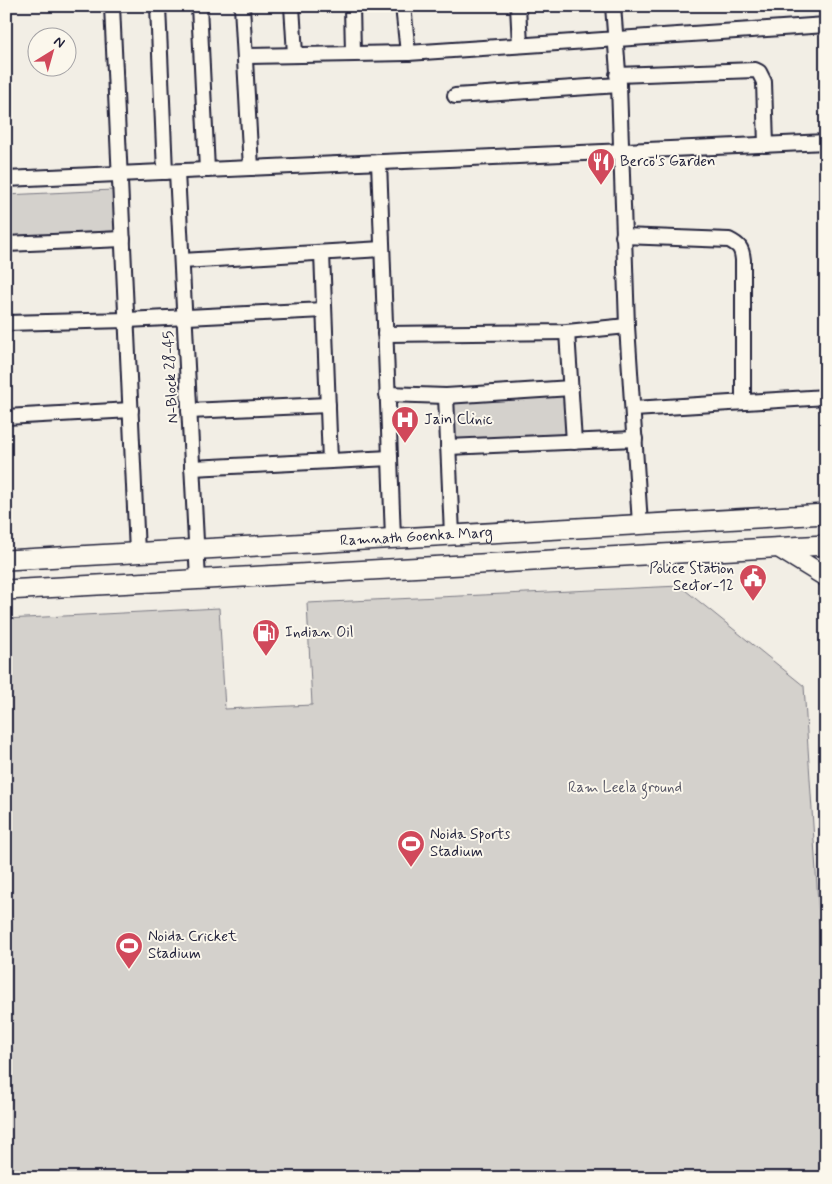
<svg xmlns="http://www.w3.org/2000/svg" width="832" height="1184" font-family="Mynerve,sans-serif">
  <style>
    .green { fill: #d4d1cc; stroke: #7b7a84 }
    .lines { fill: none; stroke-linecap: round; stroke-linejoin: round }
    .street-casing { stroke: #22223b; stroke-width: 18 }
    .secondary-casing { stroke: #22223b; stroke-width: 22 }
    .street { stroke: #fbf7ec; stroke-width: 14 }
    .secondary { stroke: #fbf7ec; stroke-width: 19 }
    .labels { text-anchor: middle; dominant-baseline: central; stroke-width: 4; stroke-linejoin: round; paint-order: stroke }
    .poi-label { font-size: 15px; fill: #22223b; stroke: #fbf7ec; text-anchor: start }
    .street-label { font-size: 15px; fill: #22223b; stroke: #fbf7ec }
    .park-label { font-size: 15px; fill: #575766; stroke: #fbf7ec }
  </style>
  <rect width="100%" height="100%" fill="#f2eee5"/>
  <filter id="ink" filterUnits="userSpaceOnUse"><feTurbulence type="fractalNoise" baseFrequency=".02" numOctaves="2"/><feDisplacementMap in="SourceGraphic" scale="10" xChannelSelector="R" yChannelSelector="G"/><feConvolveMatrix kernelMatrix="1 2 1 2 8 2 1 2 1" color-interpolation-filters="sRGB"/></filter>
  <g filter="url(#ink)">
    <g class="green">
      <polygon points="113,190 115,231 6,236 6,195"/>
      <polygon points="565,394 567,437 453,442 451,400"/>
      <polygon points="680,586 804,686 826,1026 826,1178 6,1178 6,619 219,608 225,709 312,705 307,603"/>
    </g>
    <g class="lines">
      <defs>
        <g id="street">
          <polyline points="112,6 137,552"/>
          <polyline points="158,6 165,172"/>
          <polyline points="199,6 207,170"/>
          <polyline points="242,6 251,168"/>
          <polyline points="292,6 295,54"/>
          <polyline points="352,6 353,53"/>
          <polyline points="403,6 408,53"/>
          <polyline points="518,6 520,45"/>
          <polyline points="613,6 619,85 627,326 640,524"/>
          <polyline points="246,56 408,53 826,25"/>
          <polyline points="617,75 755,70 759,72 764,82 766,145"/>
          <polyline points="455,96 619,85"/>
          <polyline points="379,162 393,538"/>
          <polyline points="177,172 198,580"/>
          <polyline points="6,179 826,142"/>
          <path d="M623 236 729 240C739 245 742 248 743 260V402"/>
          <polyline points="6,244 123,239"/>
          <polyline points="322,253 330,461"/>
          <polyline points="182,261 382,249"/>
          <polyline points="6,323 127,320 324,310"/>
          <polyline points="567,332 574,442"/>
          <polyline points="385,334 567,332 627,326"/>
          <polyline points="387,394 446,396 571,388"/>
          <polyline points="446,396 452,535"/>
          <polyline points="634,409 826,397"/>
          <polyline points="189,411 328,405"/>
          <polyline points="6,417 131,410"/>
          <polyline points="448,447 635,439"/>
          <polyline points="192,468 390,458"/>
        </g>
        <g id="secondary">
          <polyline points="779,548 826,577"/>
          <path id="s1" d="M6 560 826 514"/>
          <polyline points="6,590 826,545"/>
        </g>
      </defs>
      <use href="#street" class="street-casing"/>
      <use href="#secondary" class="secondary-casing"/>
      <use href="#street" class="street"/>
      <use href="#secondary" class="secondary"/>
    </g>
  </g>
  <defs>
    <symbol id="restaurant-pin" viewBox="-11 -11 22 30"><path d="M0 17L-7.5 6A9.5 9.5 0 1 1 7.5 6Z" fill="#d1495b" stroke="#fbf7ec"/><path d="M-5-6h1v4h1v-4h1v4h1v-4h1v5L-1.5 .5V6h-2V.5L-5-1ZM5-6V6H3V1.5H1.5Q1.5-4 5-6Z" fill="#fff"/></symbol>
    <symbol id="hospital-pin" viewBox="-11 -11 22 30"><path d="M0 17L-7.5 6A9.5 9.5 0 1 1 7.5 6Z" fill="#d1495b" stroke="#fbf7ec"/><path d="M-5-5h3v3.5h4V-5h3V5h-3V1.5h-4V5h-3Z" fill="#fff"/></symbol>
    <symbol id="civic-pin" viewBox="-11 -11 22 30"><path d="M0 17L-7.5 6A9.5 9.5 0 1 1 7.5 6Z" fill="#d1495b" stroke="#fbf7ec"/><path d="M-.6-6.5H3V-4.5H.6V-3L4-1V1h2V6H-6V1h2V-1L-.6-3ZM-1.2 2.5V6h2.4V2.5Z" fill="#fff"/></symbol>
    <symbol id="fuel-pin" viewBox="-11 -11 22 30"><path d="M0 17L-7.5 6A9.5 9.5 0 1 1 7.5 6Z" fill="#d1495b" stroke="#fbf7ec"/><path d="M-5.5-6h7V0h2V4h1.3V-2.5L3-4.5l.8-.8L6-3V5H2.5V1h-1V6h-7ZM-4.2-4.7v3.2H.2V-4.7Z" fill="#fff"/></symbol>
    <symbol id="stadium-pin" viewBox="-11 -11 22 30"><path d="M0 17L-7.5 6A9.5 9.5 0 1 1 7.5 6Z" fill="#d1495b" stroke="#fbf7ec"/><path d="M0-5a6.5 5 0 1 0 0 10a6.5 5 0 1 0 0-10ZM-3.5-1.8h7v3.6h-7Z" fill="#fff"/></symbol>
  </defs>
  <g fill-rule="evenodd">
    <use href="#restaurant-pin" x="585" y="146" width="32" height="43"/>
    <use href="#hospital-pin" x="389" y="404" width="32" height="43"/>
    <use href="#civic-pin" x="737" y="562" width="32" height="43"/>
    <use href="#fuel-pin" x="250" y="617" width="32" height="43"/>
    <use href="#stadium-pin" x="395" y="828" width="32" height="43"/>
    <use href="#stadium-pin" x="113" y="930" width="32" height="43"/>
  </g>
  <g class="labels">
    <g class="poi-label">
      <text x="620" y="162">Berco's Garden</text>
      <text x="424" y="420">Jain Clinic</text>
      <text x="734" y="569" text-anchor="end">Police Station<tspan x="734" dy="17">Sector-12</tspan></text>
      <text x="285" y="633">Indian Oil</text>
      <text x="430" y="835">Noida Sports<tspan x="430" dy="17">Stadium</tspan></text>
      <text x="148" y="937">Noida Cricket<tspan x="148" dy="17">Stadium</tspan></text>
    </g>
    <g class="street-label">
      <text transform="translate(171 377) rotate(-93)">N-Block 28-45</text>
      <text stroke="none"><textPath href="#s1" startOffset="411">Ramnath Goenka Marg</textPath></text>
    </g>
    <g class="park-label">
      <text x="625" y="788">Ram Leela ground</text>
    </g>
  </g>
  <rect width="832" height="1184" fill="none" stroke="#fbf7ec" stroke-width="25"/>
  <rect x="12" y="12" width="807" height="1159" fill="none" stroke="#22223b" stroke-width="2" filter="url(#ink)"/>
  <g transform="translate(52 52) rotate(37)"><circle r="24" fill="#fbf7ec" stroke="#a4a2a5"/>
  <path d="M0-4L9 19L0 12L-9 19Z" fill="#d1495b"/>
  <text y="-8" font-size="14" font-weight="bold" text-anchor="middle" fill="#22223b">N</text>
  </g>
</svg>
